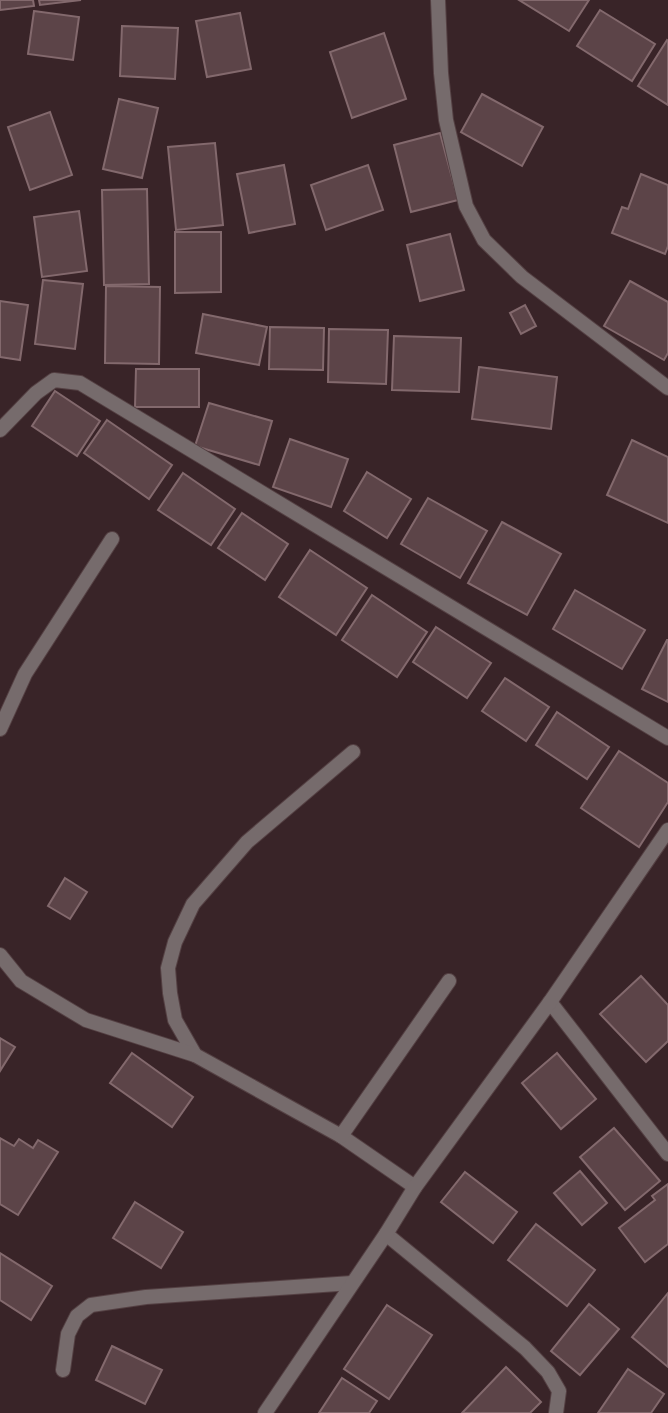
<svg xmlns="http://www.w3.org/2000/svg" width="668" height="1413" font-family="Manrope,sans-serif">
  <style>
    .building { fill: #5c4448; stroke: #83696d; stroke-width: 2 }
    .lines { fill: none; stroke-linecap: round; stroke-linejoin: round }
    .minor-casing { stroke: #544043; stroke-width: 16 }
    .minor { stroke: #766b6c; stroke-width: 14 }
  </style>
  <rect width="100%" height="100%" fill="#392428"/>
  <g class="building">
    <polygon points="0,0 33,0 34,6 0,10"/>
    <polygon points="39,0 81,0 40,5"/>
    <polygon points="519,0 589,0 569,31"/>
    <polygon points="600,10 655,44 632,81 577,46"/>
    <polygon points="34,11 79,17 73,60 28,54"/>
    <polygon points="240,13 251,69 207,77 196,21"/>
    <polygon points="122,26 178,28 175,79 120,76"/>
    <polygon points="384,33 406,99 352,118 330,52"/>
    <polygon points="667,40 668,41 668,105 638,86"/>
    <polygon points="482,94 543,127 522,166 461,132"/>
    <polygon points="119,99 158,108 142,178 103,169"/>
    <polygon points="50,112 72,175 30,190 8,127"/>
    <polygon points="440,133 458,200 411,212 394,145"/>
    <polygon points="215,143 223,225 176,230 168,147"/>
    <polygon points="284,165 295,224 249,233 237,174"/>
    <polygon points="368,165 383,210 326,230 311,185"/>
    <polygon points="641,174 668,185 668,246 665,254 612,233 622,207 628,209"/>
    <polygon points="147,189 149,284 104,285 102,190"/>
    <polygon points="79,211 87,271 42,277 34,217"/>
    <polygon points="175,232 221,232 221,292 175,293"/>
    <polygon points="450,234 464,290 420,301 407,245"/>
    <polygon points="43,280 83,284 75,349 35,344"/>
    <polygon points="630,281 668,302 668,353 664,360 604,326"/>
    <polygon points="106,286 160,287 159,364 105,363"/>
    <polygon points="0,301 28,305 20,360 0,357"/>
    <polygon points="525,305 536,326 521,334 510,313"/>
    <polygon points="203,314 267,327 259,365 196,353"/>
    <polygon points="270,327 324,328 323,370 269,369"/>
    <polygon points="329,329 388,330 386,384 328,382"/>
    <polygon points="394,336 461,338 459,392 392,390"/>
    <polygon points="479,367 557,377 551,429 472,419"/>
    <polygon points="136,369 199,369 199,407 135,407"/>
    <polygon points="55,391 100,421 77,456 32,426"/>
    <polygon points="209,403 272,421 259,465 195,446"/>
    <polygon points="107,420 172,465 149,499 84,453"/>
    <polygon points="290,439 348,459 331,507 273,487"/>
    <polygon points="632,440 668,457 668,523 607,495"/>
    <polygon points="367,472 411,499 387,538 344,511"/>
    <polygon points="183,473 235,509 211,545 158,510"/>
    <polygon points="428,498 487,531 460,578 401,544"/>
    <polygon points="242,513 288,544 265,580 218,548"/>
    <polygon points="502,522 561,554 527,615 468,583"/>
    <polygon points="310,550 367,588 336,635 279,597"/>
    <polygon points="575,590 645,630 622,669 553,629"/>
    <polygon points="372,595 427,632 397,677 342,640"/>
    <polygon points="436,627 491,663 467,698 413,662"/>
    <polygon points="667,640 668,640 668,702 642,689"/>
    <polygon points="505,678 549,707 526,741 482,711"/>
    <polygon points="557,712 609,747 587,779 536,745"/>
    <polygon points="619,751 668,783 668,802 639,847 581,808"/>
    <polygon points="65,878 87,892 70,919 48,906"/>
    <polygon points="641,976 668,1005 668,1041 646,1062 600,1014"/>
    <polygon points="0,1038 15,1047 0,1071"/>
    <polygon points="132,1053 193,1097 172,1127 110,1083"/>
    <polygon points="557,1053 596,1099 561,1129 522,1083"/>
    <polygon points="614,1128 660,1181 625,1210 580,1157"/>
    <polygon points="0,1138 14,1146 19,1139 33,1148 38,1140 58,1152 18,1215 0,1204"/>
    <polygon points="580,1171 607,1203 582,1225 554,1193"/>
    <polygon points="465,1172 517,1212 493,1243 441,1202"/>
    <polygon points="668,1184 668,1244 645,1262 619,1228 655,1200 652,1196"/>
    <polygon points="135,1202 183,1232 161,1268 113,1238"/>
    <polygon points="536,1224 595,1270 567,1306 508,1260"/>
    <polygon points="0,1253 52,1286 31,1320 0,1300"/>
    <polygon points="668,1293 668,1367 632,1337"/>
    <polygon points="589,1304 619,1329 580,1375 551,1351"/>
    <polygon points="387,1305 432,1335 389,1399 344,1369"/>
    <polygon points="112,1346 162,1370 145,1404 96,1380"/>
    <polygon points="506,1367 541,1402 530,1413 462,1413"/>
    <polygon points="628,1369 664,1394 651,1413 598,1413"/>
    <polygon points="342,1378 377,1401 369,1413 319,1413"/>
  </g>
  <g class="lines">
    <defs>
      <g id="minor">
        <polyline points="438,0 441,73 446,120 466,206 484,240 522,277 668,388"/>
        <polyline points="0,430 36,393 54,380 80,383 668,738"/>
        <polyline points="0,729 25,674 112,539"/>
        <polyline points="353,752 247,842 193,904 175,942 168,968 170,993 175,1020 195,1055 341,1136 415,1187"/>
        <polyline points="0,955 21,981 86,1020 195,1055"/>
        <polyline points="550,1002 668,1154"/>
        <polyline points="341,1136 449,981"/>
        <polyline points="386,1234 525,1348 548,1372 559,1391 556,1413"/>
        <polyline points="63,1370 68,1334 77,1316 91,1305 146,1297 352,1283"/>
        <polyline points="265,1413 386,1234 415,1187 550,1002 668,830"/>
      </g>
    </defs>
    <use href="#minor" class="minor-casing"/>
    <use href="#minor" class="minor"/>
  </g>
</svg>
